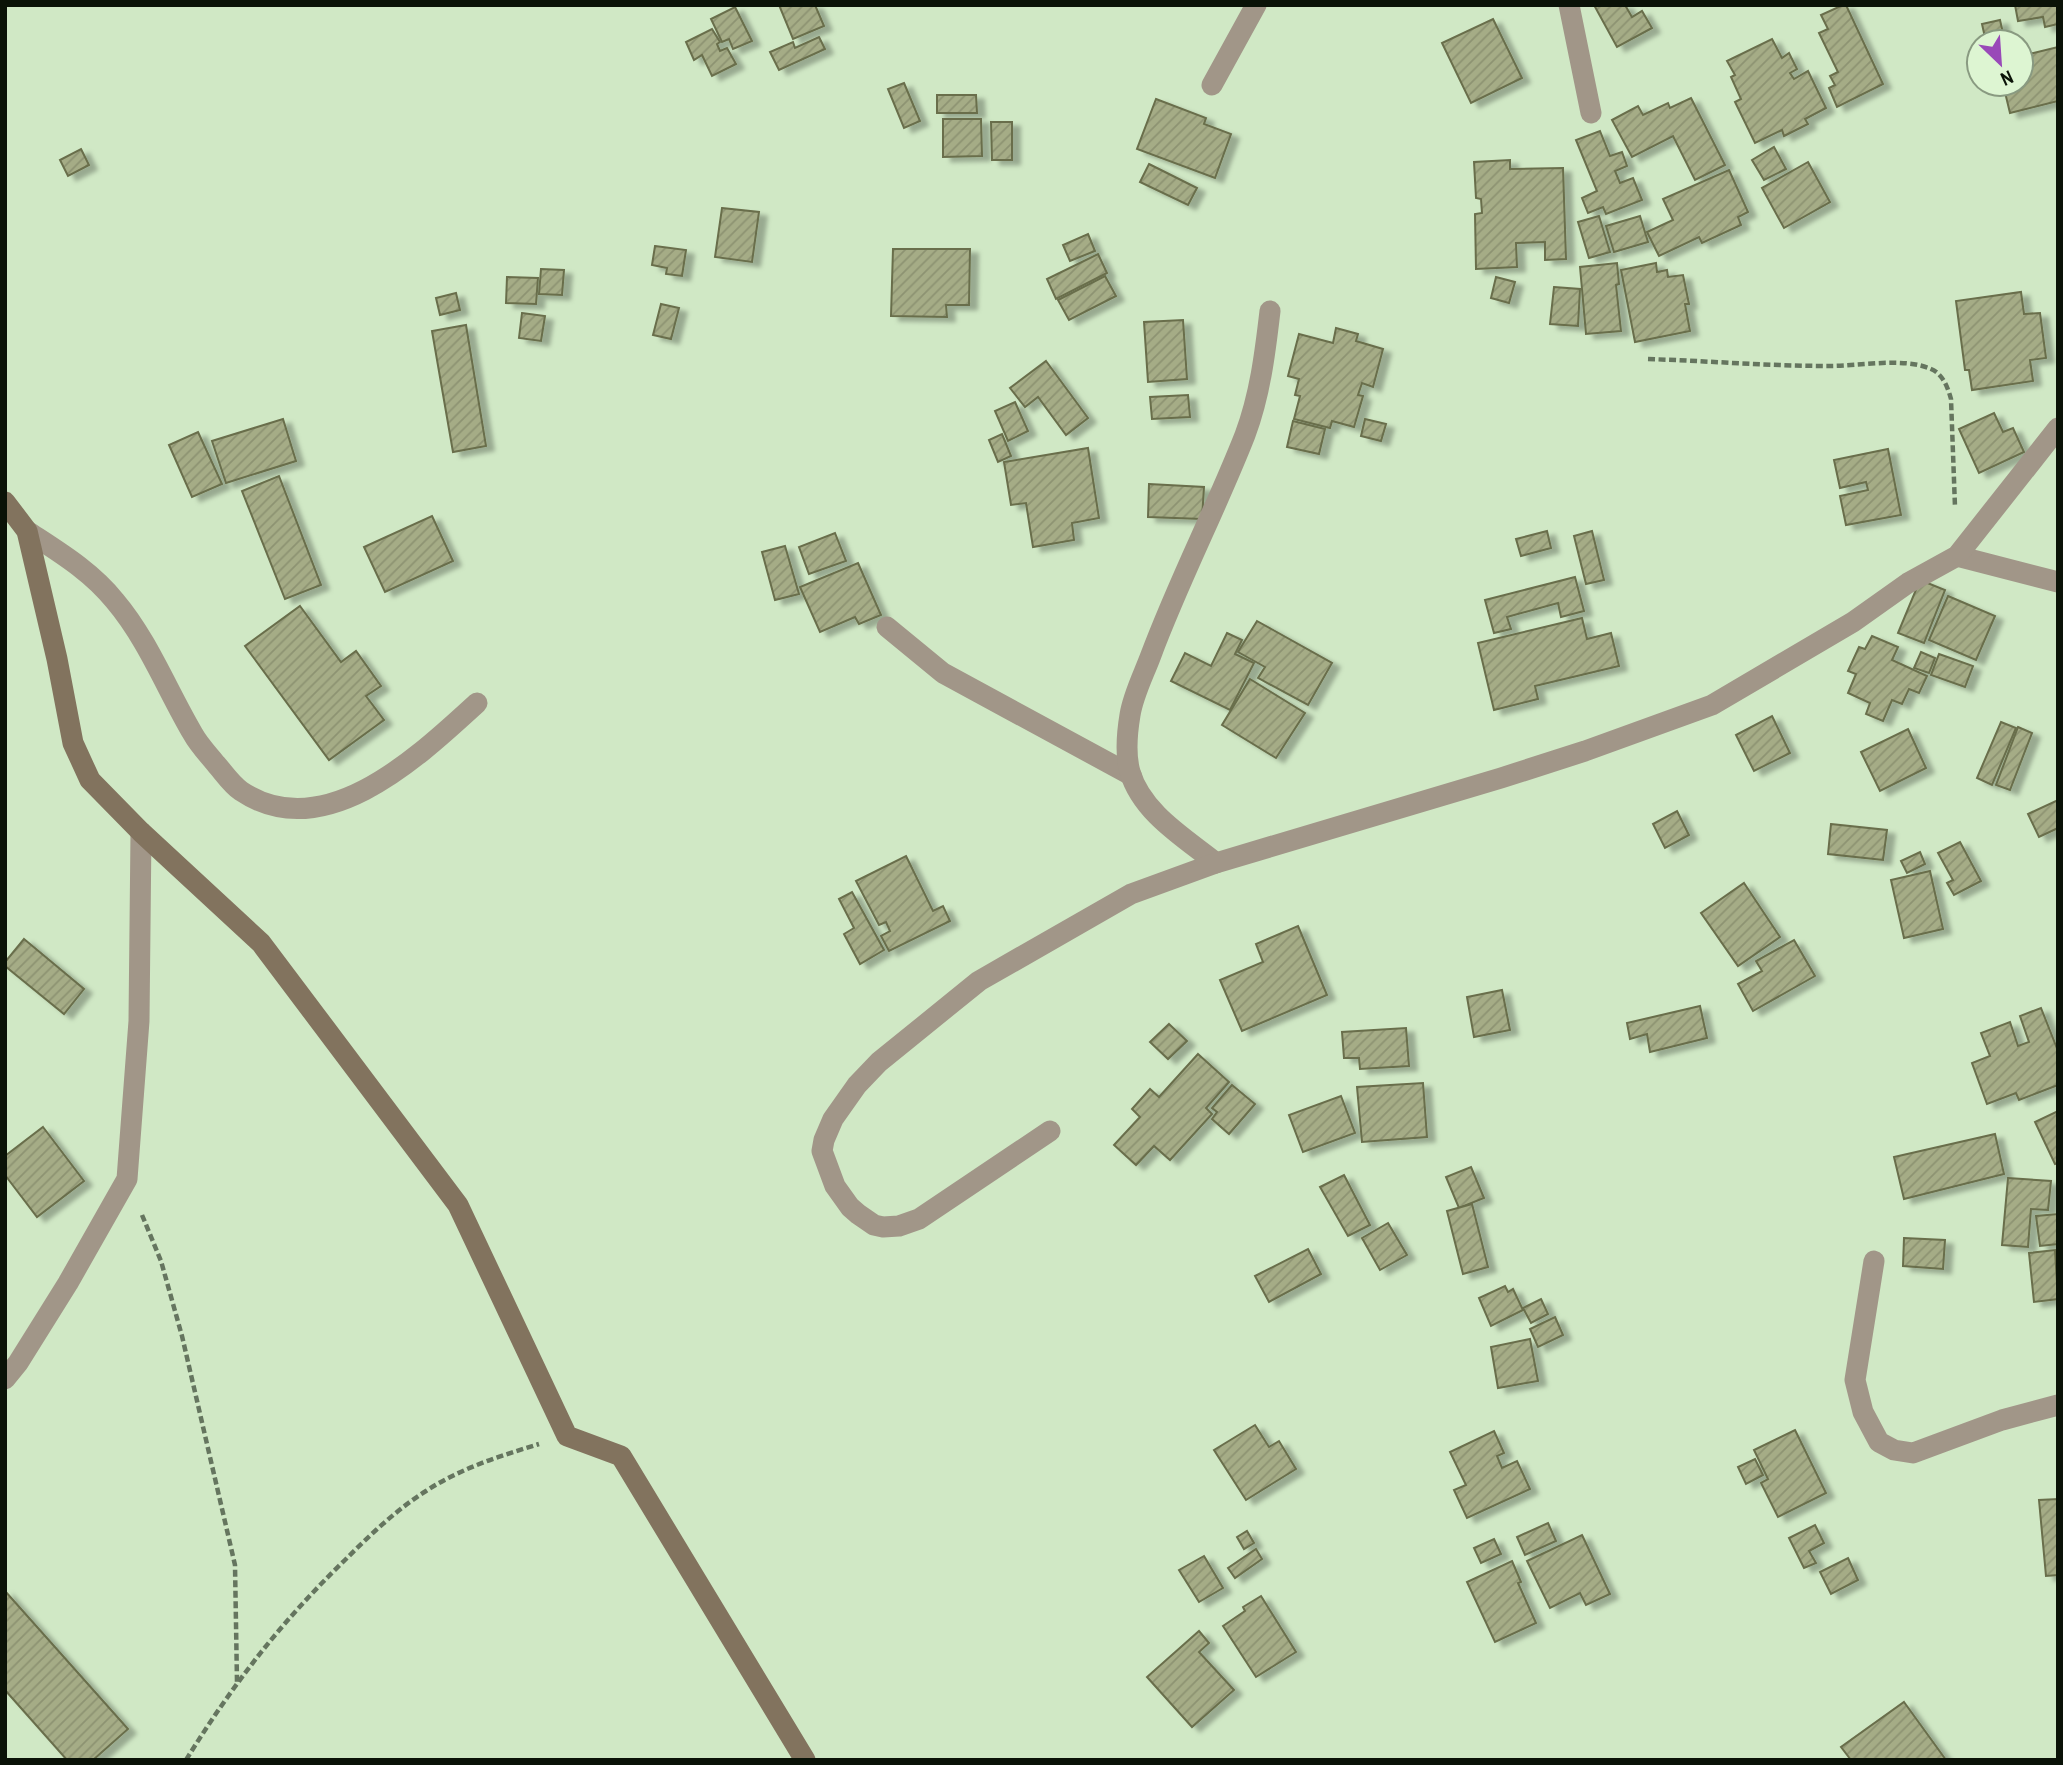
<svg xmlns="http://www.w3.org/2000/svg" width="2063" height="1765" font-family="'Archivo Narrow',sans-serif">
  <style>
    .building { fill: url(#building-hatch); stroke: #696e4b; stroke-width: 2; filter: url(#shadow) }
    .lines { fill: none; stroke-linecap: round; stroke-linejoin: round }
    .path { stroke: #65755f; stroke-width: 4.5; stroke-dasharray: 7 3.5; stroke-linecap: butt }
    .street { stroke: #a19688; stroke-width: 21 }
    .secondary { stroke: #82735e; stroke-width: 21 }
  </style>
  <defs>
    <pattern id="building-hatch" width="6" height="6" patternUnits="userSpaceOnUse" patternTransform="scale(1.75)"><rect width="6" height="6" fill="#a5ac86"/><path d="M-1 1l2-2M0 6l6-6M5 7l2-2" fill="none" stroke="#8d9372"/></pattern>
    <filter id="shadow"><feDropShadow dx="8" dy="4.5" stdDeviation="2" flood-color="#0004"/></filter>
  </defs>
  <rect width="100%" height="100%" fill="#d0e8c5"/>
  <g class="building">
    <polygon points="779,5 815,5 824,26 793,39"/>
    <polygon points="1594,5 1625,5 1632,17 1642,11 1652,28 1617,47"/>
    <polygon points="1843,5 1846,5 1883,84 1837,107 1829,88 1835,85 1830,76 1838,72 1819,33 1828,29 1821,15"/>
    <polygon points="2015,5 2058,5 2058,24 2045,27 2043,17 2018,21"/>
    <polygon points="735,7 752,41 733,49 729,39 722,42 711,19"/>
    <polygon points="1493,19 1522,78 1471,103 1442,43"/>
    <polygon points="2000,20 2005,42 1986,42 1982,24"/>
    <polygon points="712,29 720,42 717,44 720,51 727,48 736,64 712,76 702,55 694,60 686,42"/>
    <polygon points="819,37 825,49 779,70 770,52 793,42 795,48"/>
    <polygon points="1772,39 1782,58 1789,53 1797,69 1790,73 1794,79 1808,71 1826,108 1805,119 1808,124 1784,136 1782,130 1755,143 1735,102 1741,99 1731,77 1735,75 1727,61"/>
    <polygon points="2058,47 2058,101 2010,113 2003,84 2021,84 2021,56"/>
    <polygon points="904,83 920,121 904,128 888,89"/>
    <polygon points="937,95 976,95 977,113 937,113"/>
    <polygon points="1691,98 1725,165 1695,180 1673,136 1632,157 1612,120 1638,106 1643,115 1668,103 1670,108"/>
    <polygon points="1156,99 1206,118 1204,124 1231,134 1215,178 1137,149"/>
    <polygon points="943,119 981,119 982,156 943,157"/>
    <polygon points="991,122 1012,122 1012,160 992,160"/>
    <polygon points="1600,131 1610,156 1622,152 1627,166 1615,171 1620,183 1633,178 1642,200 1606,214 1603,207 1588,213 1582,198 1597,191 1576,140"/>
    <polygon points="1774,147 1786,169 1764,180 1752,160"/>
    <polygon points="81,149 89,165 68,176 60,160"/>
    <polygon points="1510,160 1510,169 1563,168 1566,259 1545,260 1545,242 1516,243 1517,267 1476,269 1475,214 1482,213 1481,199 1476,198 1474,162"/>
    <polygon points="1808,162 1830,202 1784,228 1762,188"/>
    <polygon points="1149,164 1197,188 1188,205 1140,182"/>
    <polygon points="1729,170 1748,212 1738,217 1741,225 1702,243 1699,237 1659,256 1647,232 1673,220 1663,199"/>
    <polygon points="722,208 759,212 752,262 715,257"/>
    <polygon points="1599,216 1610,252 1589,258 1578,222"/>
    <polygon points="1640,216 1648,242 1614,252 1606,226"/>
    <polygon points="1088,234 1095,251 1070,261 1063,245"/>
    <polygon points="655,246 686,250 682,276 666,274 667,268 652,265"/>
    <polygon points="893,249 970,249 969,305 946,305 947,317 891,316"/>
    <polygon points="1098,254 1107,273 1056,299 1047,279"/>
    <polygon points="1617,263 1619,284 1616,285 1621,331 1586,334 1580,267"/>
    <polygon points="1656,263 1657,272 1667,270 1668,277 1683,275 1689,304 1685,304 1690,331 1635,342 1621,270"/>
    <polygon points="541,269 564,270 562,295 539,294"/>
    <polygon points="1105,276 1116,296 1069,320 1058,300"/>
    <polygon points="507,277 538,278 536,304 506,303"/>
    <polygon points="1496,277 1515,282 1509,303 1491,298"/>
    <polygon points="1554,287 1580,289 1578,326 1550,324"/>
    <polygon points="2021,292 2024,314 2040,313 2046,358 2030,360 2033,381 1972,390 1969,370 1965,370 1956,301"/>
    <polygon points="456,293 460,310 440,315 436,298"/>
    <polygon points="661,304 679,308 671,339 653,335"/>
    <polygon points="522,313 545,316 541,341 519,338"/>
    <polygon points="1183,320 1187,379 1148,382 1144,322"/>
    <polygon points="466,325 486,446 453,452 432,331"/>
    <polygon points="1336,328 1358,334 1356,341 1383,349 1373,387 1362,383 1358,395 1363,396 1354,427 1332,421 1330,428 1294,419 1300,396 1295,395 1299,379 1288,376 1299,334 1333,343"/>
    <polygon points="1046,361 1088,418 1066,435 1038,397 1025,407 1010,388"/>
    <polygon points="1188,395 1190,417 1152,419 1150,397"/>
    <polygon points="1015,402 1028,431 1008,441 995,411"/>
    <polygon points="1994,413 2003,432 2013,428 2024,452 1979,473 1959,429"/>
    <polygon points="283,419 296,461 226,483 212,441"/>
    <polygon points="1365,419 1386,424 1381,441 1361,436"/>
    <polygon points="1293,421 1325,429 1319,454 1287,447"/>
    <polygon points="198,432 222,484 192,497 169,445"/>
    <polygon points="1002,434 1011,456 998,462 989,440"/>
    <polygon points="1088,448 1099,518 1072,523 1074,540 1033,547 1026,503 1011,505 1004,462"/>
    <polygon points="1888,449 1901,515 1846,525 1840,496 1868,490 1866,482 1840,488 1834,460"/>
    <polygon points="279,476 321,585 285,599 242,491"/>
    <polygon points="1149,484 1204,487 1202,519 1148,517"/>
    <polygon points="432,516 453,561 385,592 364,547"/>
    <polygon points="1547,531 1551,548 1521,556 1516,539"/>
    <polygon points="1592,531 1604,580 1586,584 1574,536"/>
    <polygon points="835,533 846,561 809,574 799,547"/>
    <polygon points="785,546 799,594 775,600 762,552"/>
    <polygon points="858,563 881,615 859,624 855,617 820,632 800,587"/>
    <polygon points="1575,577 1584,611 1561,617 1558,603 1507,617 1511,629 1494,633 1485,600"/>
    <polygon points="1920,580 1945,590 1924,643 1898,633"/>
    <polygon points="1948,596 1995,616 1976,660 1929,640"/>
    <polygon points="300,606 341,662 356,651 381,686 366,696 384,720 329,760 245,646"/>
    <polygon points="1582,618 1587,639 1611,633 1619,666 1535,686 1538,699 1494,710 1478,643"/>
    <polygon points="1257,621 1332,663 1308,705 1258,678 1265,667 1238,652"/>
    <polygon points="1227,633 1242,640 1235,654 1254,663 1230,710 1171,681 1185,653 1211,666"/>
    <polygon points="1872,636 1898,647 1892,660 1927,676 1919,693 1909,689 1902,704 1892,700 1883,721 1866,714 1870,703 1848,693 1856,674 1848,671 1859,647 1865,649"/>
    <polygon points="1921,652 1935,658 1929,673 1914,668"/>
    <polygon points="1939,654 1973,666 1965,687 1931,675"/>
    <polygon points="1250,679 1305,713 1276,758 1222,725"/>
    <polygon points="1772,716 1790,753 1754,771 1736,735"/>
    <polygon points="2001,722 2016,728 1992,785 1977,778"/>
    <polygon points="2018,727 2032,733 2010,790 1996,785"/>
    <polygon points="1908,729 1926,768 1880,791 1861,752"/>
    <polygon points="2058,800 2058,828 2039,837 2028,814"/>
    <polygon points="1677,811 1689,835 1665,848 1653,824"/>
    <polygon points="1831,824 1887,830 1883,860 1828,854"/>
    <polygon points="1960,842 1981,881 1954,895 1947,883 1953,880 1938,853"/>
    <polygon points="1920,852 1925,864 1907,873 1901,861"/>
    <polygon points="906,856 933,911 943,906 950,921 889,951 881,936 890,931 886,922 879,925 856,881"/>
    <polygon points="1930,871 1943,929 1904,938 1891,880"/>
    <polygon points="1744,883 1780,937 1738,966 1701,913"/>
    <polygon points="852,892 884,950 860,964 844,934 854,928 839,899"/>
    <polygon points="1298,926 1327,995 1242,1031 1220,980 1263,962 1256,944"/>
    <polygon points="24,939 84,989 64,1014 5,966 5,962"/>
    <polygon points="1794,940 1815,976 1753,1011 1738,984 1762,971 1756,961"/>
    <polygon points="1502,990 1510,1030 1474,1037 1467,997"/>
    <polygon points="1700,1006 1707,1038 1650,1052 1647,1034 1630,1039 1627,1023"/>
    <polygon points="2041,1008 2058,1051 2058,1085 2019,1100 2016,1093 1987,1104 1972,1063 1990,1056 1981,1033 2010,1022 2018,1046 2029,1042 2020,1016"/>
    <polygon points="1169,1024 1187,1041 1168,1059 1150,1042"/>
    <polygon points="1406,1028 1409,1066 1360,1069 1359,1058 1344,1058 1342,1032"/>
    <polygon points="1198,1054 1229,1082 1206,1108 1212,1114 1170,1160 1154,1146 1136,1165 1114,1145 1140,1117 1132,1109 1150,1089 1159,1097"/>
    <polygon points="1423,1083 1427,1137 1362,1142 1357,1087"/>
    <polygon points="1232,1085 1255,1104 1229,1134 1212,1119 1217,1112 1212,1108"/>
    <polygon points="1341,1096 1355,1133 1303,1152 1289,1115"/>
    <polygon points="2058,1111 2058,1163 2055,1164 2035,1122"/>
    <polygon points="43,1127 84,1181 37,1217 5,1175 5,1156"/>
    <polygon points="1995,1134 2004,1174 1904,1199 1894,1157"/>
    <polygon points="1471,1167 1484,1198 1459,1208 1446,1177"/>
    <polygon points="1344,1175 1370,1225 1348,1236 1320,1187"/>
    <polygon points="2008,1178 2051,1181 2048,1210 2031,1209 2028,1247 2002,1245"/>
    <polygon points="1472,1204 1488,1267 1463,1274 1447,1211"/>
    <polygon points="2058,1214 2058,1244 2040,1246 2036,1216"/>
    <polygon points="1388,1223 1407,1255 1380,1270 1362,1238"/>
    <polygon points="1904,1238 1945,1240 1943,1269 1903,1266"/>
    <polygon points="1308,1249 1321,1274 1269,1302 1255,1276"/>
    <polygon points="2055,1250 2058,1299 2034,1302 2029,1253"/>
    <polygon points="1505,1286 1508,1292 1513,1289 1523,1310 1491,1326 1479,1298"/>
    <polygon points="1541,1299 1548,1314 1531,1323 1523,1308"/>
    <polygon points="1555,1317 1563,1335 1538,1347 1530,1329"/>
    <polygon points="1530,1339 1538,1381 1498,1388 1491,1347"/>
    <polygon points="1255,1425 1269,1447 1279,1441 1296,1469 1246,1500 1214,1450"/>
    <polygon points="1795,1430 1826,1493 1778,1517 1761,1483 1768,1479 1754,1450"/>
    <polygon points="1494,1431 1504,1453 1497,1456 1502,1468 1517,1461 1530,1489 1467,1518 1454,1490 1466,1485 1450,1452"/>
    <polygon points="1755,1459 1763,1475 1746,1484 1738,1467"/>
    <polygon points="2058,1499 2058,1575 2046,1576 2039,1500"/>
    <polygon points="1548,1523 1556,1541 1525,1555 1517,1537"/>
    <polygon points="1815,1525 1824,1543 1809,1551 1816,1563 1804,1568 1789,1538"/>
    <polygon points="1247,1531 1254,1543 1244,1549 1237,1537"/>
    <polygon points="1582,1535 1610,1594 1586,1605 1580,1593 1550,1608 1527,1561"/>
    <polygon points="1494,1539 1501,1554 1481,1563 1474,1548"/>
    <polygon points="1256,1549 1262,1559 1235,1578 1228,1568"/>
    <polygon points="1204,1556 1223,1588 1199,1602 1179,1570"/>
    <polygon points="1848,1558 1858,1580 1831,1594 1820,1572"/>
    <polygon points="1512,1561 1521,1582 1518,1583 1536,1623 1495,1642 1467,1582"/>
    <polygon points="5,1591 128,1729 93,1760 67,1760 5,1690"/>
    <polygon points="1261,1596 1296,1652 1256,1677 1223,1626 1245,1611 1243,1607"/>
    <polygon points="1199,1631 1209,1643 1199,1652 1234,1690 1192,1727 1147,1677"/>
    <polygon points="1904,1702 1946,1760 1851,1760 1841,1747"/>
  </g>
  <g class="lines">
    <g class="path">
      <path d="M1648 359C1709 361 1769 366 1830 366 1860 366 1904 357 1931 369 1943 374 1948 388 1951 399L1955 507"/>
      <polyline points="142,1215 161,1261 182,1336 235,1565 237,1682"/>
      <path d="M186 1760C233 1684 281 1622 345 1560 370 1535 396 1510 426 1491 461 1468 500 1456 539 1444"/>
    </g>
    <g class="street">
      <polyline points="1569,5 1591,113"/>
      <polyline points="1212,85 1256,5"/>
      <path d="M27 531C59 552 91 571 115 601 148 640 167 690 193 734 199 745 208 754 216 764 224 773 231 784 241 791 324 847 419 756 477 703"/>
      <polyline points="1957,556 2058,582"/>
      <polyline points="887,627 943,673 1131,775"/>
      <path d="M1216 863C1185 838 1142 813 1130 772 1125 754 1127 733 1130 715 1133 695 1144 674 1151 655 1179 580 1216 509 1245 435 1260 395 1265 354 1270 311"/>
      <polyline points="1050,1131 919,1219 899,1226 883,1227 874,1225 858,1214 850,1207 835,1186 822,1151 824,1140 833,1119 857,1085 879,1062 979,981 1131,894 1216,863 1501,778 1585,751 1712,705 1853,622 1908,583 1957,556 2058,428"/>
      <polyline points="1874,1261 1855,1380 1863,1412 1879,1442 1894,1450 1913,1453 2002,1420 2058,1405"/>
      <polyline points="5,1379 18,1363 68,1283 127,1179 139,1021 141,832"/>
    </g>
    <polyline class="secondary" points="5,502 27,531 57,659 73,743 90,780 141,832 261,943 458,1205 567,1436 621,1456 805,1760"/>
  </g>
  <rect width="2063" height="1765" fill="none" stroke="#0a1207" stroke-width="14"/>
  <g transform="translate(2000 63) rotate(155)"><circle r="33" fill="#ddf5d2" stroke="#899a81" stroke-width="2"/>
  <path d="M0-5L12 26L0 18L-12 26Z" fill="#9949b8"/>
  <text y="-10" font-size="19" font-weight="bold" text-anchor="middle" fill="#0a1207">N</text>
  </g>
</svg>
